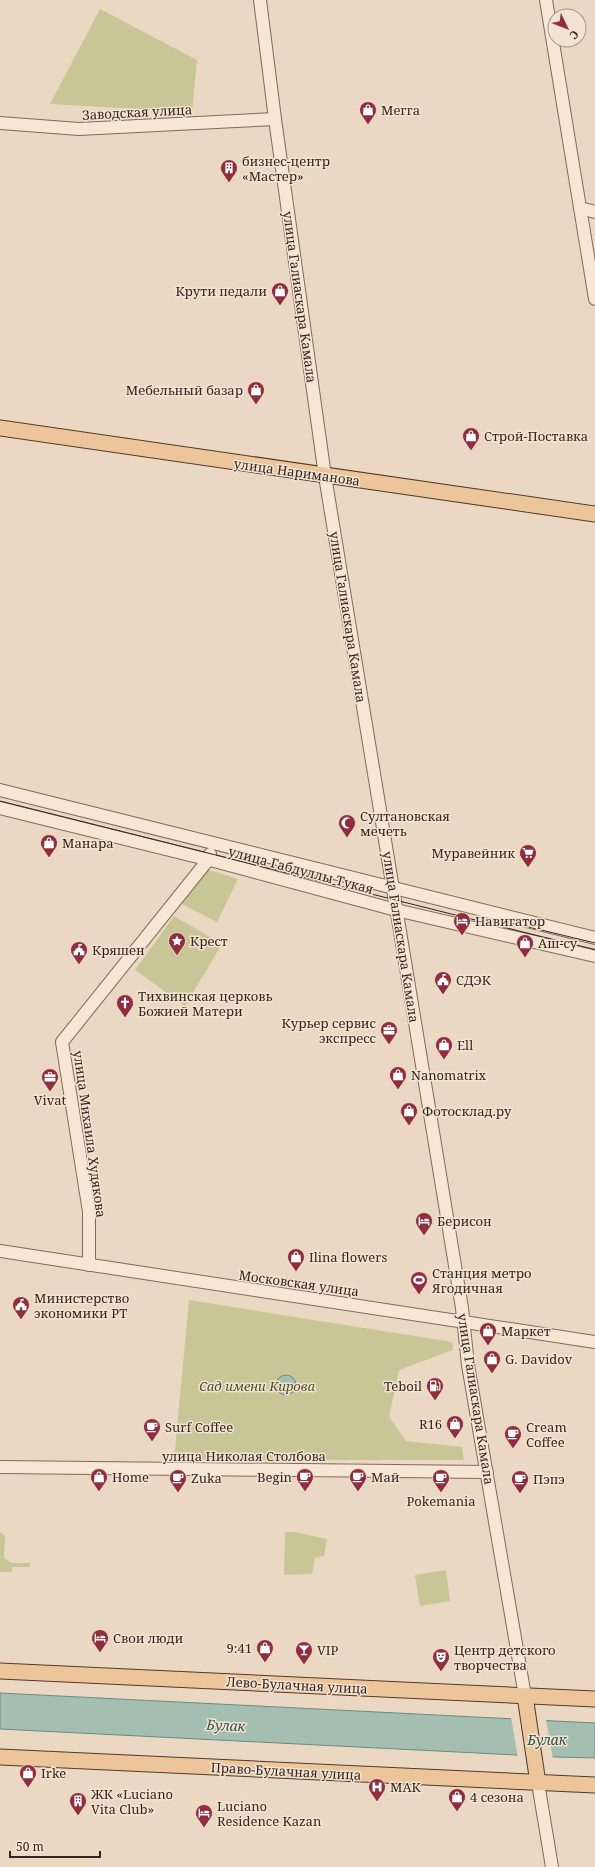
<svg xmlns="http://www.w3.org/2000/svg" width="595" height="1867" font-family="'Noto Serif',serif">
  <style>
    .green { fill: #c8c597 }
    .water { fill: #a4beb2; stroke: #6c8b7e }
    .pier { fill: #ebd8c2 }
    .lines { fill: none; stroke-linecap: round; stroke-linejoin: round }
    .minor-casing { stroke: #83695a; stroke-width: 14 }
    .major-casing { stroke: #51392e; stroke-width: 17 }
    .minor { stroke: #f6e6d4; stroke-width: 12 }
    .major { stroke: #ecc59b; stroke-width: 15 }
    .tram { stroke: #34251e; stroke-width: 1 }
    .labels { text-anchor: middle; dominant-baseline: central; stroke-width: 3; stroke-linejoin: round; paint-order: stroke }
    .poi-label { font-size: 13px; fill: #34251e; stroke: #f3e3d1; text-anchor: start }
    .street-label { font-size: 13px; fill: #34251e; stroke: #f3e3d1 }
    .park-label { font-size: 13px; font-style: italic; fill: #4c4f25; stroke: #f3e3d1 }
    .water-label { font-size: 14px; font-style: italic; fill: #2e534a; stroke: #f3e3d1 }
  </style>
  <rect width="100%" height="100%" fill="#ebd8c2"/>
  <g class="green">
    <polygon points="100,9 197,60 192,112 50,104"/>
    <polygon points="206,869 238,879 217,922 180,903"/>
    <polygon points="174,916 217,941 219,949 185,1006 135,970"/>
    <polygon points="189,1300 452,1342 453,1350 399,1370 389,1417 406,1441 462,1447 464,1460 174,1460"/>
    <polygon points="0,1532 5,1536 4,1558 12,1563 30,1563 30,1567 12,1567 12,1572 0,1572"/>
    <polygon points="285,1532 295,1532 327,1539 324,1556 315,1558 312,1574 284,1575"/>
    <polygon points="446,1570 450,1601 420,1606 415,1575"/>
  </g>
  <g class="water">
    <circle cx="286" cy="1385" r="10"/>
    <polygon points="0,1693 595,1723 595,1758 556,1757 0,1729"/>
  </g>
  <polygon class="pier" points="511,1717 546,1719 553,1759 518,1758"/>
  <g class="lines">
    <defs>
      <g id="minor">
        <polyline points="260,0 275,119 325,476 462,1308 468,1365 525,1696"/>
        <polyline points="546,0 595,299"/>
        <polyline points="0,123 79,129 275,119"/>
        <polyline points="580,208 595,212"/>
        <polyline points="0,790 595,938"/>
        <polyline points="0,808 214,861 396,910 595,956"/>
        <polyline points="0,1251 595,1342"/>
        <polyline points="89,1265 89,1212 62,1042 208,860 210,854"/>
        <polyline points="0,1467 487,1472"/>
        <polyline points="538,1783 552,1867"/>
      </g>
      <g id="major">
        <polyline points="0,428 595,514"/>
        <polyline points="0,1671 595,1699"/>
        <polyline points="525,1696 538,1783"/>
        <polyline points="0,1757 595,1785"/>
      </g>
    </defs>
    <use href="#minor" class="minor-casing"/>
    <use href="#major" class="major-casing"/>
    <use href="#minor" class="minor"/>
    <use href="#major" class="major"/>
    <g class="tram">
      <polyline points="0,801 595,950"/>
      <polyline points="504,921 595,943"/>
    </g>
  </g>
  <defs>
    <symbol id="shop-pin" viewBox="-11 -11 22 30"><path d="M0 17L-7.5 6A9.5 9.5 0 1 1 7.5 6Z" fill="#8f2e3f" stroke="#f3e3d1"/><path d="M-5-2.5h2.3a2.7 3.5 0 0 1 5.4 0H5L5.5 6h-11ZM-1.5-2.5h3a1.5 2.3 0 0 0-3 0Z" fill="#fff"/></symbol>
    <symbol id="building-pin" viewBox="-11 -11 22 30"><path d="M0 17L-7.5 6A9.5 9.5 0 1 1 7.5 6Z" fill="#8f2e3f" stroke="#f3e3d1"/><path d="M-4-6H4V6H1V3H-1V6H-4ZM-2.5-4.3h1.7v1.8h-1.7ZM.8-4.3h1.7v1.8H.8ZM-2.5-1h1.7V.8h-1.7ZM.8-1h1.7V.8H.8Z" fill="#fff"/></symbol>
    <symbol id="mosque-pin" viewBox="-11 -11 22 30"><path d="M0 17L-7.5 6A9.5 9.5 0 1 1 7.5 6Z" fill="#8f2e3f" stroke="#f3e3d1"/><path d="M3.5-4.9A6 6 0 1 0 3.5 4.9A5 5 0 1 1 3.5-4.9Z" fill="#fff"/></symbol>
    <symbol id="supermarket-pin" viewBox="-11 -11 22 30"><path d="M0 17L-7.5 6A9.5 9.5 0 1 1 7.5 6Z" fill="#8f2e3f" stroke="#f3e3d1"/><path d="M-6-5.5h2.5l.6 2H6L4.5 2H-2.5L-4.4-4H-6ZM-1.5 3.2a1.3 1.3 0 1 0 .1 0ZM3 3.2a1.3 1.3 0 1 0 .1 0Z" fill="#fff"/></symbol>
    <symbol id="hotel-pin" viewBox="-11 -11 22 30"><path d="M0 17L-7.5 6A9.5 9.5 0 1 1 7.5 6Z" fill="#8f2e3f" stroke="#f3e3d1"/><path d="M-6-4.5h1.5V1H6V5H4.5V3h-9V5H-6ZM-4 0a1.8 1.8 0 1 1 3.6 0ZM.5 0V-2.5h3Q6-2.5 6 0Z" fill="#fff"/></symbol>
    <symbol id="sight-pin" viewBox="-11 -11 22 30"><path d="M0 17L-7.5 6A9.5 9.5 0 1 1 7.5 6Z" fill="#8f2e3f" stroke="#f3e3d1"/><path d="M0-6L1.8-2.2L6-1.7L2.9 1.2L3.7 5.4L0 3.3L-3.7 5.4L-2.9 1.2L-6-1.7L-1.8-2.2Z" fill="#fff"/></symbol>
    <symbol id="civic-pin" viewBox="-11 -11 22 30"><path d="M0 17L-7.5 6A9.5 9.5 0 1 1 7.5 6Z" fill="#8f2e3f" stroke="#f3e3d1"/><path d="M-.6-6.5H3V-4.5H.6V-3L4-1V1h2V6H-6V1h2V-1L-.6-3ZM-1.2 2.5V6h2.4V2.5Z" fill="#fff"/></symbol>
    <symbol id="church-pin" viewBox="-11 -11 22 30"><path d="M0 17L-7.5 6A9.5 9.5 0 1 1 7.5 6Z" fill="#8f2e3f" stroke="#f3e3d1"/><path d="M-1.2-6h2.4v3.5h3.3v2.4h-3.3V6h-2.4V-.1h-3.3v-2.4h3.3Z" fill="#fff"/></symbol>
    <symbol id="office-pin" viewBox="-11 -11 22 30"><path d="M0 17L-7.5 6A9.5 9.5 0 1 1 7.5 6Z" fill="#8f2e3f" stroke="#f3e3d1"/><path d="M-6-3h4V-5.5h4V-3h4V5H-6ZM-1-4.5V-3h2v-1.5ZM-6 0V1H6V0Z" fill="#fff"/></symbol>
    <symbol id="stadium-pin" viewBox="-11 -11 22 30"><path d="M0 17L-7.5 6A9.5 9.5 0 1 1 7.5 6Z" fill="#8f2e3f" stroke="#f3e3d1"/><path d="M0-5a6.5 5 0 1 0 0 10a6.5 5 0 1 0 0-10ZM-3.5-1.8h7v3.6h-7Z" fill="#fff"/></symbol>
    <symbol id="fuel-pin" viewBox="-11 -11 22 30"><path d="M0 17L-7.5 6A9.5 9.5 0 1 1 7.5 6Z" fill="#8f2e3f" stroke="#f3e3d1"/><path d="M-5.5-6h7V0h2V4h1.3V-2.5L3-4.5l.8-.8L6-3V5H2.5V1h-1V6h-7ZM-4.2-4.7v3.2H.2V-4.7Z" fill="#fff"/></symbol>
    <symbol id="cafe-pin" viewBox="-11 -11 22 30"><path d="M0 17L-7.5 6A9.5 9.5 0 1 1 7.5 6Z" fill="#8f2e3f" stroke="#f3e3d1"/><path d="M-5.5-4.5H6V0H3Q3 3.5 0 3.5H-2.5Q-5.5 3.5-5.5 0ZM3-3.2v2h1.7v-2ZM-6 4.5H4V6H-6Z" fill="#fff"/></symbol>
    <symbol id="bar-pin" viewBox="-11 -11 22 30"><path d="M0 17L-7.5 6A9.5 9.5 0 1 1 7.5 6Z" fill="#8f2e3f" stroke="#f3e3d1"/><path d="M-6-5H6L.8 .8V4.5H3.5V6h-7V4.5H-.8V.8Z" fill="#fff"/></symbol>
    <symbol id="theatre-pin" viewBox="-11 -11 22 30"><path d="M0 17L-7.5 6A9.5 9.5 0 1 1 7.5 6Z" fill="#8f2e3f" stroke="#f3e3d1"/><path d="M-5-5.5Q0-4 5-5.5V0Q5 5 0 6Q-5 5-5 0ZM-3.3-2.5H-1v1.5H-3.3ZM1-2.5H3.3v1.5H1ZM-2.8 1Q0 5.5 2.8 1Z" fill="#fff"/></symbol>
    <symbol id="hospital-pin" viewBox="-11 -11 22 30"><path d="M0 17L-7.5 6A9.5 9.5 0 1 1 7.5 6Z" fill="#8f2e3f" stroke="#f3e3d1"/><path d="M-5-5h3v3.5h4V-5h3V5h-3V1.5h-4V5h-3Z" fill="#fff"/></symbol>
  </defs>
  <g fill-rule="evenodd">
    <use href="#shop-pin" x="358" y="100" width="20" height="27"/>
    <use href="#building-pin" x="219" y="158" width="20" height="27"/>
    <use href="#shop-pin" x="270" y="281" width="20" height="27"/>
    <use href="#shop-pin" x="246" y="380" width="20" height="27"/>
    <use href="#shop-pin" x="461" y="426" width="20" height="27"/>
    <use href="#mosque-pin" x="337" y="813" width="20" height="27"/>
    <use href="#shop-pin" x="39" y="833" width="20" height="27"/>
    <use href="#supermarket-pin" x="518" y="843" width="20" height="27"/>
    <use href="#hotel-pin" x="452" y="911" width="20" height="27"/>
    <use href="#sight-pin" x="167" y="931" width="20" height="27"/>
    <use href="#shop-pin" x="515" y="933" width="20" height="27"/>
    <use href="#civic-pin" x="69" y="940" width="20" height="27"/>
    <use href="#civic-pin" x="433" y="970" width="20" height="27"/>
    <use href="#church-pin" x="115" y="993" width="20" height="27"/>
    <use href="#office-pin" x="379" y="1020" width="20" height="27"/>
    <use href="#shop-pin" x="434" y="1035" width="20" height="27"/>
    <use href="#shop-pin" x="388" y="1065" width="20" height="27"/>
    <use href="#office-pin" x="40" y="1067" width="20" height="27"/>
    <use href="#shop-pin" x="399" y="1101" width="20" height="27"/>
    <use href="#hotel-pin" x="414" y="1211" width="20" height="27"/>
    <use href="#shop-pin" x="286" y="1247" width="20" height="27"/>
    <use href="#stadium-pin" x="409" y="1270" width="20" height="27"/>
    <use href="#civic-pin" x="11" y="1295" width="20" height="27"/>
    <use href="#shop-pin" x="478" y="1321" width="20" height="27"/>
    <use href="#shop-pin" x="482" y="1349" width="20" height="27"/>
    <use href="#fuel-pin" x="425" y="1376" width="20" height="27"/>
    <use href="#shop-pin" x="445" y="1414" width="20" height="27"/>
    <use href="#cafe-pin" x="142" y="1417" width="20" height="27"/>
    <use href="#cafe-pin" x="503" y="1424" width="20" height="27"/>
    <use href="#shop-pin" x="89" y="1467" width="20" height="27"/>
    <use href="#cafe-pin" x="295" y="1467" width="20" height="27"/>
    <use href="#cafe-pin" x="348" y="1467" width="20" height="27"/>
    <use href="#cafe-pin" x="168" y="1468" width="20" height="27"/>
    <use href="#cafe-pin" x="431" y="1468" width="20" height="27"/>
    <use href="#cafe-pin" x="510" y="1469" width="20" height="27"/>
    <use href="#hotel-pin" x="90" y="1628" width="20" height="27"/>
    <use href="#shop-pin" x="255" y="1638" width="20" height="27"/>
    <use href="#bar-pin" x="294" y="1640" width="20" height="27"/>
    <use href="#theatre-pin" x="431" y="1647" width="20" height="27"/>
    <use href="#shop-pin" x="18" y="1763" width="20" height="27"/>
    <use href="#hospital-pin" x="367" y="1777" width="20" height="27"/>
    <use href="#shop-pin" x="447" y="1787" width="20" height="27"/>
    <use href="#building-pin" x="68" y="1791" width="20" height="27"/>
    <use href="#hotel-pin" x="194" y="1803" width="20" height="27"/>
  </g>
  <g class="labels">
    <g class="poi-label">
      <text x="381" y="110">Мегга</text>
      <text x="242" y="161">бизнес-центр<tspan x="242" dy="15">«Мастер»</tspan></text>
      <text x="267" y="291" text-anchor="end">Крути педали</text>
      <text x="243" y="390" text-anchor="end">Мебельный базар</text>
      <text x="484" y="436">Строй-Поставка</text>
      <text x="360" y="816">Султановская<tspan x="360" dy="15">мечеть</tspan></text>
      <text x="62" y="843">Манара</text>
      <text x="515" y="853" text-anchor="end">Муравейник</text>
      <text x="475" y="921">Навигатор</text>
      <text x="190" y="941">Крест</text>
      <text x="538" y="943">Аш-су</text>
      <text x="92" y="950">Кряшен</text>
      <text x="456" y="980">СДЭК</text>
      <text x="138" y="996">Тихвинская церковь<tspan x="138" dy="15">Божией Матери</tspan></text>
      <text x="376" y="1023" text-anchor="end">Курьер сервис<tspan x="376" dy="15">экспресс</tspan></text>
      <text x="457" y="1045">Ell</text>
      <text x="411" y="1075">Nanomatrix</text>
      <text x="50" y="1100" text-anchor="middle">Vivat</text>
      <text x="422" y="1111">Фотосклад.ру</text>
      <text x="437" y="1221">Берисон</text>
      <text x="309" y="1257">Ilina flowers</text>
      <text x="432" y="1273">Станция метро<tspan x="432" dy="15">Ягодичная</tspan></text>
      <text x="34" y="1298">Министерство<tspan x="34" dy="15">экономики РТ</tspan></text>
      <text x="501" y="1331">Маркет</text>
      <text x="505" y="1359">G. Davidov</text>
      <text x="422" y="1386" text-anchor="end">Teboil</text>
      <text x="442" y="1424" text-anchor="end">R16</text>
      <text x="165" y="1427">Surf Coffee</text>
      <text x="526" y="1427">Cream<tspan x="526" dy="15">Coffee</tspan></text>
      <text x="112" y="1477">Home</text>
      <text x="292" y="1477" text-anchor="end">Begin</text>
      <text x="371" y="1477">Май</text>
      <text x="191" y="1478">Zuka</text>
      <text x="533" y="1479">Пэпэ</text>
      <text x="441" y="1501" text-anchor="middle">Pokemania</text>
      <text x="113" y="1638">Свои люди</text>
      <text x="252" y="1648" text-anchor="end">9:41</text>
      <text x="317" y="1650">VIP</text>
      <text x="454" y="1650">Центр детского<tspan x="454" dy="15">творчества</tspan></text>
      <text x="41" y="1773">Irke</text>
      <text x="390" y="1787">МАК</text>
      <text x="91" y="1794">ЖК «Luciano<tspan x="91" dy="15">Vita Club»</tspan></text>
      <text x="470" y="1797">4 сезона</text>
      <text x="217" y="1806">Luciano<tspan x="217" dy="15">Residence Kazan</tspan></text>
    </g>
    <g class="street-label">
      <text transform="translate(137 112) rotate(-3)">Заводская улица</text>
      <text transform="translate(300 297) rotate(82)">улица Галиаскара Камала</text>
      <text transform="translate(297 472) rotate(8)">улица Нариманова</text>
      <text transform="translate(348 617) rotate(81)">улица Галиаскара Камала</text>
      <text transform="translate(301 870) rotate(15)">улица Габдуллы Тукая</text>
      <text transform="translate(401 937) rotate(81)">улица Галиаскара Камала</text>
      <text transform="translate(90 1134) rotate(82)">улица Михаила Худякова</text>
      <text transform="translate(299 1283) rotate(8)">Московская улица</text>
      <text transform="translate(476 1399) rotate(81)">улица Галиаскара Камала</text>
      <text x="244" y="1456">улица Николая Столбова</text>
      <text transform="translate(297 1685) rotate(3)">Лево-Булачная улица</text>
      <text transform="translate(286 1771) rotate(3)">Право-Булачная улица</text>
    </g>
    <g class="park-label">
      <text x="257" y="1386">Сад имени Кирова</text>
    </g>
    <g class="water-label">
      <text transform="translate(226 1725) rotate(3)">Булак</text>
      <text x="547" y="1739">Булак</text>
    </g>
  </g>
  <g transform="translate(567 28) rotate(133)"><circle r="19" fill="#f3e3d1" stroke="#a79789"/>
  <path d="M0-3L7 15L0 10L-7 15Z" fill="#8f2e3f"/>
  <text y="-6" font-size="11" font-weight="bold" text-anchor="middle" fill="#34251e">С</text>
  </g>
  <path d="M10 1851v6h90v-6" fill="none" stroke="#34251e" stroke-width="2"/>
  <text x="16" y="1851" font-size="12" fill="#34251e" stroke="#f3e3d1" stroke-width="3" paint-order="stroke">50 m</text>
</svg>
